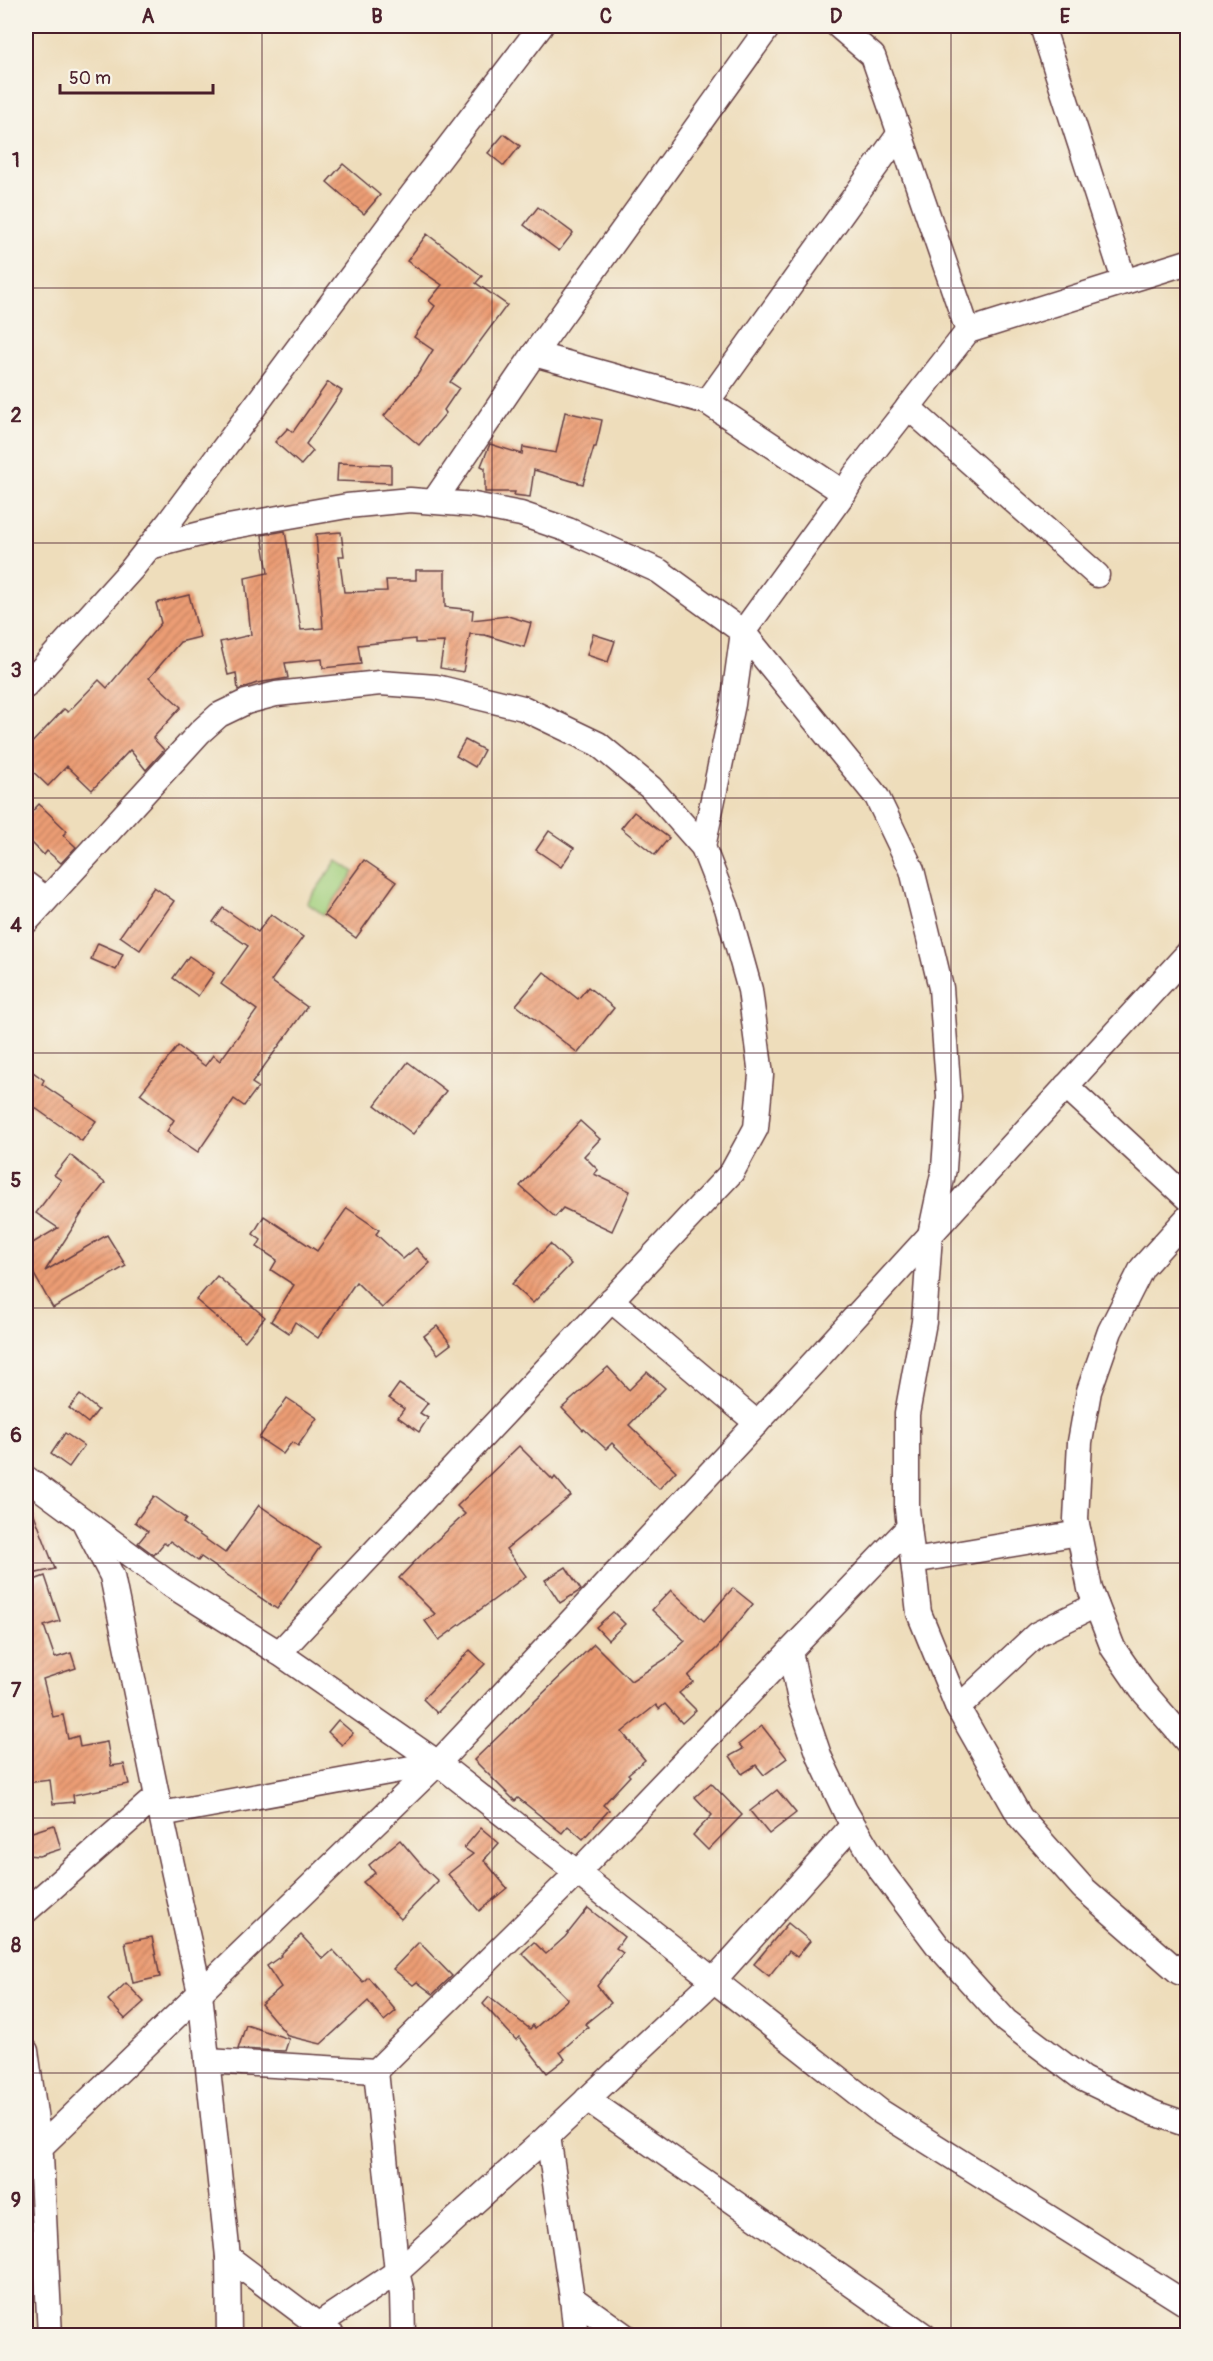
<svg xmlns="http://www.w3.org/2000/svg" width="1213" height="2361" font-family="Pangolin,sans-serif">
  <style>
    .green { fill: #a1cf7c; stroke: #767754; stroke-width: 1.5 }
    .building { fill: url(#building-hatch) }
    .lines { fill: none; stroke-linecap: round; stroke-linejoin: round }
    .minor-casing { stroke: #633c41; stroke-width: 27 }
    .minor { stroke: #fff; stroke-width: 24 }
    .grid { fill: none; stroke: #4a1f2b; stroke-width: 1.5; stroke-opacity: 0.55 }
    .neatline { fill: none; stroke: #4a1f2b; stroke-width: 2 }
    .grid-label { font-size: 20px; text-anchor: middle; font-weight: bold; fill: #4a1f2b }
  </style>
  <defs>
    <pattern id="building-hatch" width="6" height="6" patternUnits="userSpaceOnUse" patternTransform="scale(1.5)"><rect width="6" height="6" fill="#ec9d74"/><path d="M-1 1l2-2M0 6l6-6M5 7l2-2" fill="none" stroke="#c17f5f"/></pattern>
  </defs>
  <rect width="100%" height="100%" fill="#f7f3e8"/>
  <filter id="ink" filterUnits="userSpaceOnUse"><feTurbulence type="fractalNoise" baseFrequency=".0167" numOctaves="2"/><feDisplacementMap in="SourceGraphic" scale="12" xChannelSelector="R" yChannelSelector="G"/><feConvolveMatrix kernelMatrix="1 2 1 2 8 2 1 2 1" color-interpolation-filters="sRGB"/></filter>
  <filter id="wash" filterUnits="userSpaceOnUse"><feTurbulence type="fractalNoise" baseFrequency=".008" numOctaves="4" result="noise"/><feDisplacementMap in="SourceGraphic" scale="24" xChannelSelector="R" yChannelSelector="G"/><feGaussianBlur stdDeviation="1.35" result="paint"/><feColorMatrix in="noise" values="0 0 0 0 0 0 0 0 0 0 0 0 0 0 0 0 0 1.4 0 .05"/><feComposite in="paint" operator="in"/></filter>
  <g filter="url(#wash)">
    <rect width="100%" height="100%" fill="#edb"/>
    <polygon class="green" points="337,860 354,872 324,915 307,903"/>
    <g id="blocks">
      <g class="building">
        <polygon points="504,134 520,146 504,166 488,153"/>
        <polygon points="343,164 380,195 364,214 327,182"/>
        <polygon points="538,207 573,233 559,251 524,225"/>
        <polygon points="427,234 482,276 476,283 507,305 450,382 459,388 444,410 446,413 419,445 384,416 418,374 433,350 414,337 435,306 429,301 442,285 407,261"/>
        <polygon points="328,382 342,391 306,444 313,451 301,465 275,442 288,428 293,432"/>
        <polygon points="565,412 602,420 596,447 594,447 583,484 534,470 530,497 514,495 515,492 485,492 485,468 481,466 490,444 522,454 523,447 556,453"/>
        <polygon points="338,463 391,465 391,483 337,481"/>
        <polygon points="285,531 301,630 323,628 316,534 341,532 344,556 339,556 344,592 387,591 386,580 416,580 416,570 445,570 445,607 473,610 472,620 508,616 531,623 524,647 485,635 470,634 463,672 440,668 444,642 415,643 415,639 358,645 361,664 323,668 322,659 285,663 288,678 257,683 238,690 236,673 228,675 220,642 251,635 245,578 268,573 262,535"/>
        <polygon points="189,595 200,637 180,642 149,678 181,707 153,738 164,750 146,770 130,750 92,790 67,766 48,786 26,765 26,749 64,709 68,712 99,680 107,688 161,623 156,603"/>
        <polygon points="593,634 615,641 608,662 587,655"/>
        <polygon points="465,740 484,750 475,767 456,756"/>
        <polygon points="39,804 67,831 63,835 76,847 61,863 47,851 44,855 26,837 26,818"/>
        <polygon points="634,812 669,838 655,855 621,828"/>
        <polygon points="549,831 574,848 561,867 536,850"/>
        <polygon points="364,860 396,882 356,938 324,915"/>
        <polygon points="154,887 174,901 140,950 120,936"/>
        <polygon points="223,908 258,932 271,914 303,937 271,981 307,1007 252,1083 258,1087 244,1106 234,1099 198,1152 167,1131 174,1120 140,1094 178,1046 205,1066 213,1055 220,1061 257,1010 221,984 248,946 213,922"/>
        <polygon points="98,943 123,954 116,970 91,959"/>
        <polygon points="189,956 214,973 198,996 173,978"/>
        <polygon points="544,972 578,999 588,987 614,1008 578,1053 516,1005"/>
        <polygon points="408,1062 446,1091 413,1134 375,1105"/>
        <polygon points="26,1067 44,1080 42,1084 96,1121 82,1141 28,1103 26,1107"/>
        <polygon points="580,1121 600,1139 584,1156 598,1170 594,1174 630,1191 612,1231 563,1208 555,1217 520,1186"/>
        <polygon points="70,1155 105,1183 79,1216 81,1215 45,1271 107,1235 126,1266 53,1308 26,1260 26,1247 58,1228 36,1213 61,1180 54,1175"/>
        <polygon points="347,1208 379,1230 376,1234 403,1259 416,1248 430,1263 382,1308 356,1282 318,1338 295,1322 289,1333 271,1321 294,1285 271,1270 277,1260 257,1247 261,1240 253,1234 264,1216 317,1251"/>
        <polygon points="550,1244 571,1264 533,1303 512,1284"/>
        <polygon points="217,1276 265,1317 245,1341 196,1300"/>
        <polygon points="437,1326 451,1344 438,1354 424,1336"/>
        <polygon points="608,1367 629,1390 647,1372 665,1388 629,1425 676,1471 659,1489 612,1443 606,1449 584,1429 583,1430 562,1408"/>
        <polygon points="399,1384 428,1403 420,1413 428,1418 419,1432 398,1417 404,1409 389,1398"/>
        <polygon points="80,1395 98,1410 88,1423 69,1408"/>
        <polygon points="287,1398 317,1418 298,1446 292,1442 283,1454 259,1438"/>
        <polygon points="65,1433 84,1446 69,1467 51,1454"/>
        <polygon points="519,1446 553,1480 555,1477 571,1496 506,1549 526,1576 439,1640 425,1621 435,1614 399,1578 422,1554 465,1514 457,1506"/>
        <polygon points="26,1496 27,1496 55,1569 32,1574 26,1555"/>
        <polygon points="154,1496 186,1519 183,1523 225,1553 259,1505 320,1547 277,1609 201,1557 198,1561 170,1541 167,1545 164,1543 154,1555 138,1543 148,1531 135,1522"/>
        <polygon points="566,1567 581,1590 560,1603 545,1580"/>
        <polygon points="45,1576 60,1621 44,1626 55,1658 71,1653 76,1668 43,1679 53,1717 63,1715 68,1739 78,1736 80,1747 107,1742 111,1766 124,1764 129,1784 73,1795 74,1802 53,1804 50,1780 26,1783 26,1648 33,1645 26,1622 26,1583"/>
        <polygon points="733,1588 753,1604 717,1648 688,1676 693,1682 679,1693 696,1710 682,1723 665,1704 659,1709 656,1705 622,1732 645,1760 628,1774 630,1776 603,1805 609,1810 583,1839 568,1826 562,1833 518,1798 515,1801 474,1760 594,1644 631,1681 667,1658 685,1641 652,1610 671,1590 704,1621"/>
        <polygon points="613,1612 625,1624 608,1640 596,1627"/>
        <polygon points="470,1650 485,1664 437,1713 423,1699"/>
        <polygon points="338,1720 353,1733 342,1745 328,1732"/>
        <polygon points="762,1726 787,1758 764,1775 756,1765 742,1774 730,1756 743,1749 739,1744"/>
        <polygon points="711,1783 742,1815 708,1850 693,1835 712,1815 695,1797"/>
        <polygon points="777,1790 796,1813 769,1834 750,1811"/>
        <polygon points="54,1825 61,1849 39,1856 26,1855 26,1834"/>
        <polygon points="481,1828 499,1843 484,1860 507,1888 479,1911 448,1874 473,1854 464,1848"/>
        <polygon points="400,1840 423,1867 438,1881 401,1919 363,1882 375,1873 369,1865"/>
        <polygon points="588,1908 624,1937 616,1948 623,1953 597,1986 611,2003 585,2024 588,2027 560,2052 565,2059 547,2073 519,2037 516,2040 483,2004 489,1997 530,2029 533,2025 535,2028 568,1999 522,1953 534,1942 546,1954 565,1937"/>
        <polygon points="788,1923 810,1941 797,1957 789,1951 769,1976 754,1964"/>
        <polygon points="301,1935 323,1959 333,1950 363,1982 368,1977 396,2011 384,2021 368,2001 321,2044 288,2036 261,2004 281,1987 267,1966 281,1956 280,1955"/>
        <polygon points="152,1937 160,1977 133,1983 125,1942"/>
        <polygon points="419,1942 452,1976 433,1994 417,1982 413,1985 393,1969"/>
        <polygon points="126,1983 144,2002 125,2019 108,2000"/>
        <polygon points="246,2025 289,2039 285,2051 238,2049"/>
      </g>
    </g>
  </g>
  <g filter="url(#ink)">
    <use href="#blocks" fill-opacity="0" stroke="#633c41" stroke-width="1.5"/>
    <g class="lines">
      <defs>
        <g id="minor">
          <polyline points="838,26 873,56 968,331"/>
          <polyline points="1042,26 1124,280"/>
          <polyline points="534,354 707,402 844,493"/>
          <polyline points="707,402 900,133"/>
          <polyline points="908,407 1097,575"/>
          <polyline points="434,501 534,354 769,26"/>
          <polyline points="150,547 223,528 284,517 347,506 410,500 474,505 521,514 568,530 659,571 743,632 877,797 912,870 927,930 941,988 949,1097 944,1169 930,1235 924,1322 907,1414 907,1509 919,1613 958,1708 1020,1817 1083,1888 1179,1972 1188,1975"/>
          <polyline points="26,686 131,570 169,522 402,208 541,26"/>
          <polyline points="703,847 733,704 743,632 844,493 855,475 968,331 1188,262"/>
          <polyline points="26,884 46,899"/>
          <polyline points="26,922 200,732 219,715 246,702 276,694 380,683 436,687 523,708 598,744 651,788 703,847 727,908 750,990 761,1075 756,1128 732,1172 279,1653"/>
          <polyline points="1066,1086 1188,1199"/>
          <polyline points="1188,1217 1142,1268 1110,1331 1089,1391 1080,1442 1076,1519 1090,1589 1113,1648 1142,1690 1188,1743"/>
          <polyline points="611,1300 757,1423"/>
          <polyline points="26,1478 171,1585 279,1653 438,1763 881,2112 1188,2305"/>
          <polyline points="85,1524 112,1576 157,1796 200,1993 228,2257 229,2336"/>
          <polyline points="913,1561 1079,1533"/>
          <polyline points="790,1651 800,1700 820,1758 845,1811 879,1868 938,1946 1006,2021 1083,2079 1154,2113 1188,2125"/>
          <polyline points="958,1708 1037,1634 1096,1605"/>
          <polyline points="161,1814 438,1763"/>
          <polyline points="26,1911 157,1796"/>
          <polyline points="26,2051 41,2156 50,2336"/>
          <polyline points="207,2061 376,2071 577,1873 909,1527"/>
          <polyline points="376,2071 397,2272 402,2293 403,2336"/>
          <polyline points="587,2099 925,2336"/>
          <polyline points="548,2136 572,2298 576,2336"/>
          <polyline points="26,2161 438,1763 815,1361 1188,953"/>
          <polyline points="228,2257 333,2336"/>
          <polyline points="572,2298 625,2336"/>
          <polyline points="319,2324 397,2272 548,2136 714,1980 853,1825"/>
        </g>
      </defs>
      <use href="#minor" class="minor-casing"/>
      <use href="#minor" class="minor"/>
    </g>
  </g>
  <path class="grid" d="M262 26V2336M492 26V2336M721 26V2336M951 26V2336M26 288H1188M26 543H1188M26 798H1188M26 1053H1188M26 1308H1188M26 1563H1188M26 1818H1188M26 2073H1188"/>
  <rect width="1213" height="2361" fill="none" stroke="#f7f3e8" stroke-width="66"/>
  <path d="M60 84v9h153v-9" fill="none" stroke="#4a1f2b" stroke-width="3"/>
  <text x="69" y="84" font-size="18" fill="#4a1f2b" stroke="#f7f3e8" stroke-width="4.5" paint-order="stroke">50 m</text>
  <rect x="33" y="33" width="1147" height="2295" class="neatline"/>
  <g class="grid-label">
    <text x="148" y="23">A</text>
    <text x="377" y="23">B</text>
    <text x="606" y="23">C</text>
    <text x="836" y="23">D</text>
    <text x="1065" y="23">E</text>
    <text x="16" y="167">1</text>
    <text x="16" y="422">2</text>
    <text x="16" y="677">3</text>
    <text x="16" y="932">4</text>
    <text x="16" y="1187">5</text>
    <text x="16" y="1442">6</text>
    <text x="16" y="1697">7</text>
    <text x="16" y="1952">8</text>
    <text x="16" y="2207">9</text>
  </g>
</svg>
